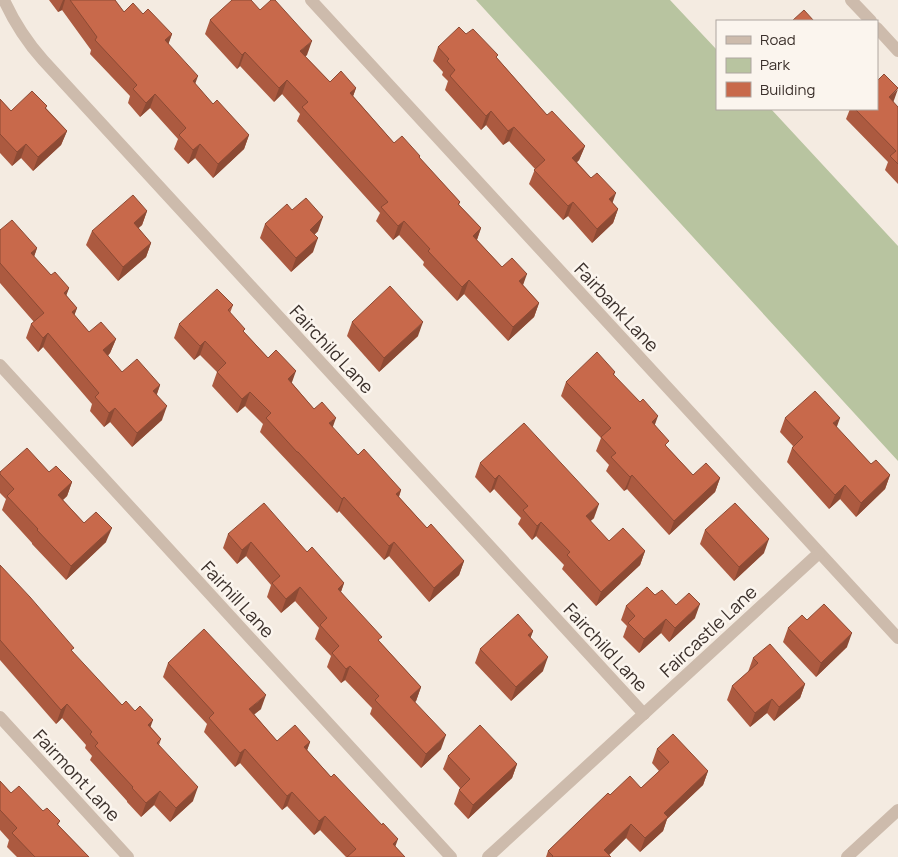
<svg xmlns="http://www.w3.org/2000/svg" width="898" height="857" font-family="Manrope,sans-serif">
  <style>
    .green { fill: #b8c4a0 }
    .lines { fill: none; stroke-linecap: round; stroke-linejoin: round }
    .minor { stroke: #cdbbac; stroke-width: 12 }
    .wall { fill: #ac5a40 }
    .shaded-wall { fill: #8c4a34 }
    .building { fill: #c8694b; stroke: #8c4a34 }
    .labels { text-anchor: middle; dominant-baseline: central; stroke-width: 5; stroke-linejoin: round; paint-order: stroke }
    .street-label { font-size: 18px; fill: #3b302b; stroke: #fbf5ee }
  </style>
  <rect width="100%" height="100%" fill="#f4ebe1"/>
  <polygon class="green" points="476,0 670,0 717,50 717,109 771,109 898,246 898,461"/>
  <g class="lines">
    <g class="minor">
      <path d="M4 0C14 22 27 42 43 60L644 714"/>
      <polyline points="311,0 898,638"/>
      <polyline points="851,0 871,21"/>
      <polyline points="877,28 898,51"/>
      <polyline points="0,365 451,857"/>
      <polyline points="0,717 128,857"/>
      <polyline points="488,857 819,553"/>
      <polyline points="847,857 898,810"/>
    </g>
  </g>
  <g class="wall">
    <polygon points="49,0 115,0 124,12 143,14 172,34 168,44 195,84 213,104 249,135 244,149 213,178 195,158 188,164 174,149 178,139 150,108 140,117 128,103 130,96 90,54 91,50 62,10 58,12"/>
    <polygon points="260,10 307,55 305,56 330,82 356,88 353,96 394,143 419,158 460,202 459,205 481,228 477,240 502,267 523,285 539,303 534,317 508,341 464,294 457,301 423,265 424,262 399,235 393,240 376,221 380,213 297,121 300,114 282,94 274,102 240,66 237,69 205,34 210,20"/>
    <polygon points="466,34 497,58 547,115 585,146 579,160 577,162 618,209 613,223 592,243 568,216 563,220 529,184 535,169 509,141 503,145 486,125 481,130 445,90 448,81 442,75 443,72 433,61 438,47"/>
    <polygon points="0,99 11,111 47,106 46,108 67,131 61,145 33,171 21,158 12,166 0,153"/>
    <polygon points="893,102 898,107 898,184 885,170 888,162 846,119 850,109 877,109"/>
    <polygon points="292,210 318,231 315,234 313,252 291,272 260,238 265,224"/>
    <polygon points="147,211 142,225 138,228 151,243 146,257 118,281 86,245 92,231"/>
    <polygon points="0,230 37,248 34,257 51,275 69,288 66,295 77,308 74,315 89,332 116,339 110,353 108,356 122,372 160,385 157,394 162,420 132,447 110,422 104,427 90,411 92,404 43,347 38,352 26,338 31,324 34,322 0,283"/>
    <polygon points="233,305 230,313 244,332 292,383 314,409 358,455 401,490 399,497 427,528 464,561 459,575 429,602 389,556 384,560 339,511 337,513 292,466 260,432 263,424 245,406 237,413 212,386 217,372 200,355 194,360 174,338 179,324"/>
    <polygon points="352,322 418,336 379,372 347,336"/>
    <polygon points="615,372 614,375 655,425 667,447 693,475 720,478 715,492 669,535 627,489 624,491 606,471 609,465 596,451 601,438 561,396 566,382"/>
    <polygon points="785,418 836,427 871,464 890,475 885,489 856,517 840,499 829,509 787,462 792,448 793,446 780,432"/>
    <polygon points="480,463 594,518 590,521 609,541 645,551 640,565 596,606 562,569 564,565 536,536 532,540 518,524 521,518 494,489 490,493 475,477"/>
    <polygon points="0,472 49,472 72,482 67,496 63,500 84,523 106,542 66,580 32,544 32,543 2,510 6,499 0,493"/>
    <polygon points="705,530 764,553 734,581 700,544"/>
    <polygon points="228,534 307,552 344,583 341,592 380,642 421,687 416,701 415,702 441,749 421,768 370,714 372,708 345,680 341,683 327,667 331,656 315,639 319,628 295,601 281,613 267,597 271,585 246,556 237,564 223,548"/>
    <polygon points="0,565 72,652 122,705 151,727 161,739 159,745 193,801 170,822 154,805 141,817 127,802 127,801 90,760 92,756 85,748 86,745 62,718 56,724 0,660"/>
    <polygon points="655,595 676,605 695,618 669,642 661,633 639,653 623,637 627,626 621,620 626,606"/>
    <polygon points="807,620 847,647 816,677 783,642 788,628"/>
    <polygon points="533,631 530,638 543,671 511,701 475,663 480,649"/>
    <polygon points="753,658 805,684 800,698 774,721 767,713 750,727 727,700 732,686 748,672"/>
    <polygon points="168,663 261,709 254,714 277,741 310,742 307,750 331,777 405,857 346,857 320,830 314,835 287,806 282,810 240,763 235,767 204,732 207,724 163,677"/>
    <polygon points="657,749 708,771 703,785 667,819 663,831 640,852 626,838 609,855 611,857 546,857 548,851 610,795 641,788 659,771 652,763"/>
    <polygon points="448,756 517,764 512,778 468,819 454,804 459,790 460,788 443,769"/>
    <polygon points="0,781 11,793 60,821 58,825 89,857 17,857 7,847 9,840 0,830"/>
  </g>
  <g class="shaded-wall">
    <polygon points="63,0 65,0 62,10 58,12"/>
    <polygon points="172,34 167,48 165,40"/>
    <polygon points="312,41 307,55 295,65 300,51"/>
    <polygon points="245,52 240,66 237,69 242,55"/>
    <polygon points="198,76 193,90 193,81"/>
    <polygon points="287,80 282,94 274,102 279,88"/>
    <polygon points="356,88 351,102 350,93"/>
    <polygon points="898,89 893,103 889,97"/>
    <polygon points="155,94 150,108 140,117 146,103"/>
    <polygon points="491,111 486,125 481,130 486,116"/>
    <polygon points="514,127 509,141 503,145 508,131"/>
    <polygon points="67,131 61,145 33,171 38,157"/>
    <polygon points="249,135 244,149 213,178 218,164"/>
    <polygon points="26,144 21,158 12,166 17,152"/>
    <polygon points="200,144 195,158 188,164 193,150"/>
    <polygon points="585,146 579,160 567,172 572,158"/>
    <polygon points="616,193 611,207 609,199"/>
    <polygon points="573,202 568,216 563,220 568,206"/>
    <polygon points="618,209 613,223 592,243 597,229"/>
    <polygon points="147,211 142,225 129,237 134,223"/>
    <polygon points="323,217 318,231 305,244 310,230"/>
    <polygon points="404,221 399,235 393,240 398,226"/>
    <polygon points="481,228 476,242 473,236"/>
    <polygon points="318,238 313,252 291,272 296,258"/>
    <polygon points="151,243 146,257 118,281 123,267"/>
    <polygon points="37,248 32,262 31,253"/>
    <polygon points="527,274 522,288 519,281"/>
    <polygon points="469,280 464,294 457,301 462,287"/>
    <polygon points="69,288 64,302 64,293"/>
    <polygon points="539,303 534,317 508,341 513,327"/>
    <polygon points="77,308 72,322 72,312"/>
    <polygon points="423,322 418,336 379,372 384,358"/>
    <polygon points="48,333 43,347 38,352 43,338"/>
    <polygon points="116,339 110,353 98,364 103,350"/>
    <polygon points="205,341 200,355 194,360 200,346"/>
    <polygon points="296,371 291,385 288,379"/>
    <polygon points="160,385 155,399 153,391"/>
    <polygon points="250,392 245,406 237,413 242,399"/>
    <polygon points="167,406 162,420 132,447 137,433"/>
    <polygon points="115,408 110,422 104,427 109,413"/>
    <polygon points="658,416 653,430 652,422"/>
    <polygon points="336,418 331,432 329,423"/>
    <polygon points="840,418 835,432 833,423"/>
    <polygon points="499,475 494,489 490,493 495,479"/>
    <polygon points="632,475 627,489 624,491 630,477"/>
    <polygon points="890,475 885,489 856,517 861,503"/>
    <polygon points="720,478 715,492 669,535 674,521"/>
    <polygon points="72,482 67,496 53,509 58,495"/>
    <polygon points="845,485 840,499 829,509 835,495"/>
    <polygon points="401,490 396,504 396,494"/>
    <polygon points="344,497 339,511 337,513 342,499"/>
    <polygon points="599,504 594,518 581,530 586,516"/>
    <polygon points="541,522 536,536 532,540 537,526"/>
    <polygon points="112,528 106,542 66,580 71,566"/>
    <polygon points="769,539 764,553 734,581 739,567"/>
    <polygon points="251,542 246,556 237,564 242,550"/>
    <polygon points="394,542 389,556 384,560 389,546"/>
    <polygon points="645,551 640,565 596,606 601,592"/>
    <polygon points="464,561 459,575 429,602 434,588"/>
    <polygon points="344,583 339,597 338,589"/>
    <polygon points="300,587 295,601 281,613 286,599"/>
    <polygon points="700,604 695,618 669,642 675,628"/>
    <polygon points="666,619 661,633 639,653 644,639"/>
    <polygon points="533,631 528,645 528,635"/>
    <polygon points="852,633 847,647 816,677 821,663"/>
    <polygon points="548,657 543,671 511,701 516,687"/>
    <polygon points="350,666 345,680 341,683 346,669"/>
    <polygon points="805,684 800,698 774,721 779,707"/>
    <polygon points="421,687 416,701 405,711 410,697"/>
    <polygon points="266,695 261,709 244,723 249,709"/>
    <polygon points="772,699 767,713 750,727 755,713"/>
    <polygon points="67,704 62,718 56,724 61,710"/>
    <polygon points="153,720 148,734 148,725"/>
    <polygon points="446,735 441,749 421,768 426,754"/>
    <polygon points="310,742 305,756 304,747"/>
    <polygon points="245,749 240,763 235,767 240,753"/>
    <polygon points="517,764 512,778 468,819 473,805"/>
    <polygon points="708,771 703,785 667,819 663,831 640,852 645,838 664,813"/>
    <polygon points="198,787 193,801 170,822 176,808"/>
    <polygon points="160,791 154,805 141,817 146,803"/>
    <polygon points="292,792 287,806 282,810 287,796"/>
    <polygon points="325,816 320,830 314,835 319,821"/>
    <polygon points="631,824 626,838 607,857 604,850"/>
    <polygon points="398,839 393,853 393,844"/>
  </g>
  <g class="building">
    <polygon points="70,0 115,0 124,12 133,3 143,14 148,9 172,34 165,40 198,76 193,81 213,104 217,100 249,135 218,164 200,144 193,150 179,135 186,128 155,94 146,103 133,89 137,85 95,40 97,37"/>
    <polygon points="232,0 251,0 260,10 271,0 275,0 312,41 300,51 330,82 341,71 356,88 350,93 394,143 402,136 420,156 419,157 460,202 458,204 481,228 473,236 502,267 512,258 527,274 519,281 539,303 513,327 469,280 462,287 428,251 430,249 404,221 398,226 381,207 388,202 302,107 308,102 287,80 279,88 245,52 242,55 210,20"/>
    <polygon points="804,10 814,21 792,21"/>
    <polygon points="459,27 466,34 473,29 498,55 496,57 547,115 552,111 585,146 572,158 591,178 597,173 616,193 609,199 618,209 597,229 573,202 568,206 534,170 545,160 514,127 508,131 491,111 486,116 450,76 455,70 447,61 449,59 438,47"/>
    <polygon points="884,74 898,88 889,97 898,107 898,164 890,156 896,151 855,109 877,109 877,81"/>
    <polygon points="32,91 47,106 45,108 67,131 38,157 26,144 17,152 0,134 0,99 11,111"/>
    <polygon points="133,195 147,211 134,223 151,243 123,267 92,231"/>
    <polygon points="306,198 323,217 310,230 318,238 296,258 265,224 287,204 292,210"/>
    <polygon points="12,220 37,248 31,253 51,275 55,272 69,288 64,293 77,308 72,312 89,332 101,322 116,339 103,350 122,372 137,359 160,385 153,391 167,406 137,433 115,408 109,413 95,397 99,393 48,333 43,338 31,324 44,313 0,263 0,230"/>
    <polygon points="390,286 423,322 384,358 352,322"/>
    <polygon points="217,289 233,305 228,310 245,329 243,331 268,358 276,350 296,371 288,379 314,409 322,402 336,418 329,423 358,455 364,449 401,490 396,494 427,528 431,524 464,561 434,588 394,542 389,546 344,497 342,499 298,452 297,452 266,418 271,413 250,392 242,399 217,372 226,363 205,341 200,346 179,324"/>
    <polygon points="597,352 615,372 613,374 640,402 643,399 658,416 652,422 669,441 665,445 693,475 706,463 720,478 674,521 632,475 630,477 611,457 616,453 601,437 611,428 566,382"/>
    <polygon points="815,391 840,418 833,423 871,464 876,460 890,475 861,503 845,485 835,495 792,448 803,437 785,418"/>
    <polygon points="524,423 599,504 586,516 609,541 623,528 645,551 601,592 567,555 570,552 541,522 537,526 523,510 528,506 499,475 495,479 480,463"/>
    <polygon points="27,448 49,472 56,466 72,482 58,495 84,523 96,512 112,528 71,566 37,530 38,529 7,496 14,489 0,474 0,472"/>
    <polygon points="264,503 307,552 312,547 344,583 338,589 382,637 378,640 421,687 410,697 446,735 426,754 375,700 379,696 350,666 346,669 332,653 339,646 320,625 327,618 300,587 286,599 272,583 280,576 251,542 242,550 228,534"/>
    <polygon points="735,503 769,539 739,567 705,530"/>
    <polygon points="0,565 30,597 74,648 71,650 122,705 126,701 135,711 140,706 153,720 148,725 161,739 157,743 198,787 176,808 160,791 146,803 132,788 133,787 95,746 98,743 90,734 92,732 67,704 61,710 0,640"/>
    <polygon points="647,587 655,595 662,590 676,605 689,593 700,604 675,628 666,619 644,639 628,623 635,616 626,606"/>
    <polygon points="824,604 852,633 821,663 788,628 802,615 807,620"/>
    <polygon points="518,614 533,631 528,635 548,657 516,687 480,649"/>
    <polygon points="204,629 266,695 249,709 277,741 295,725 310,742 304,747 331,777 334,774 382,825 383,823 398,839 393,844 405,857 347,857 356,849 325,816 319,821 292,792 287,796 245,749 240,753 209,718 214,713 168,663"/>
    <polygon points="770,644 805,684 779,707 772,699 755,713 732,686 758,663 753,658"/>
    <polygon points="480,725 517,764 473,805 459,790 470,779 448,756"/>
    <polygon points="673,734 708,771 664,813 668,817 645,838 631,824 604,850 611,857 552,857 553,856 548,851 608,793 610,795 630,776 641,788 669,762 657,749"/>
    <polygon points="0,781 11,793 19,786 43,811 47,808 60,821 57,824 89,857 35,857 12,833 17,828 0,810"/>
  </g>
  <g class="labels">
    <g class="street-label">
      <text transform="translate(617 307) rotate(47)">Fairbank Lane</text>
      <text transform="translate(332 349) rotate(47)">Fairchild Lane</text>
      <text transform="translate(238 599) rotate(47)">Fairhill Lane</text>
      <text transform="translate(708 631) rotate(-43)">Faircastle Lane</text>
      <text transform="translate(606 647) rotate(47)">Fairchild Lane</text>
      <text transform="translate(77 775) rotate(47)">Fairmont Lane</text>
    </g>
  </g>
  <rect x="716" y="20" width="162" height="90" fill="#fbf5ee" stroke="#aea6a0"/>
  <rect x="726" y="36" width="25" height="8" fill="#cdbbac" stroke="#aea6a0"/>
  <text x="760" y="45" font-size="15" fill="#3b302b">Road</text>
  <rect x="726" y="58" width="25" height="15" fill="#b8c4a0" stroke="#aea6a0"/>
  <text x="760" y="70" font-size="15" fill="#3b302b">Park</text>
  <rect x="726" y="82" width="25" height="15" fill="#c8694b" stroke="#aea6a0"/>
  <text x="760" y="95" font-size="15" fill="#3b302b">Building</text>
</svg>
